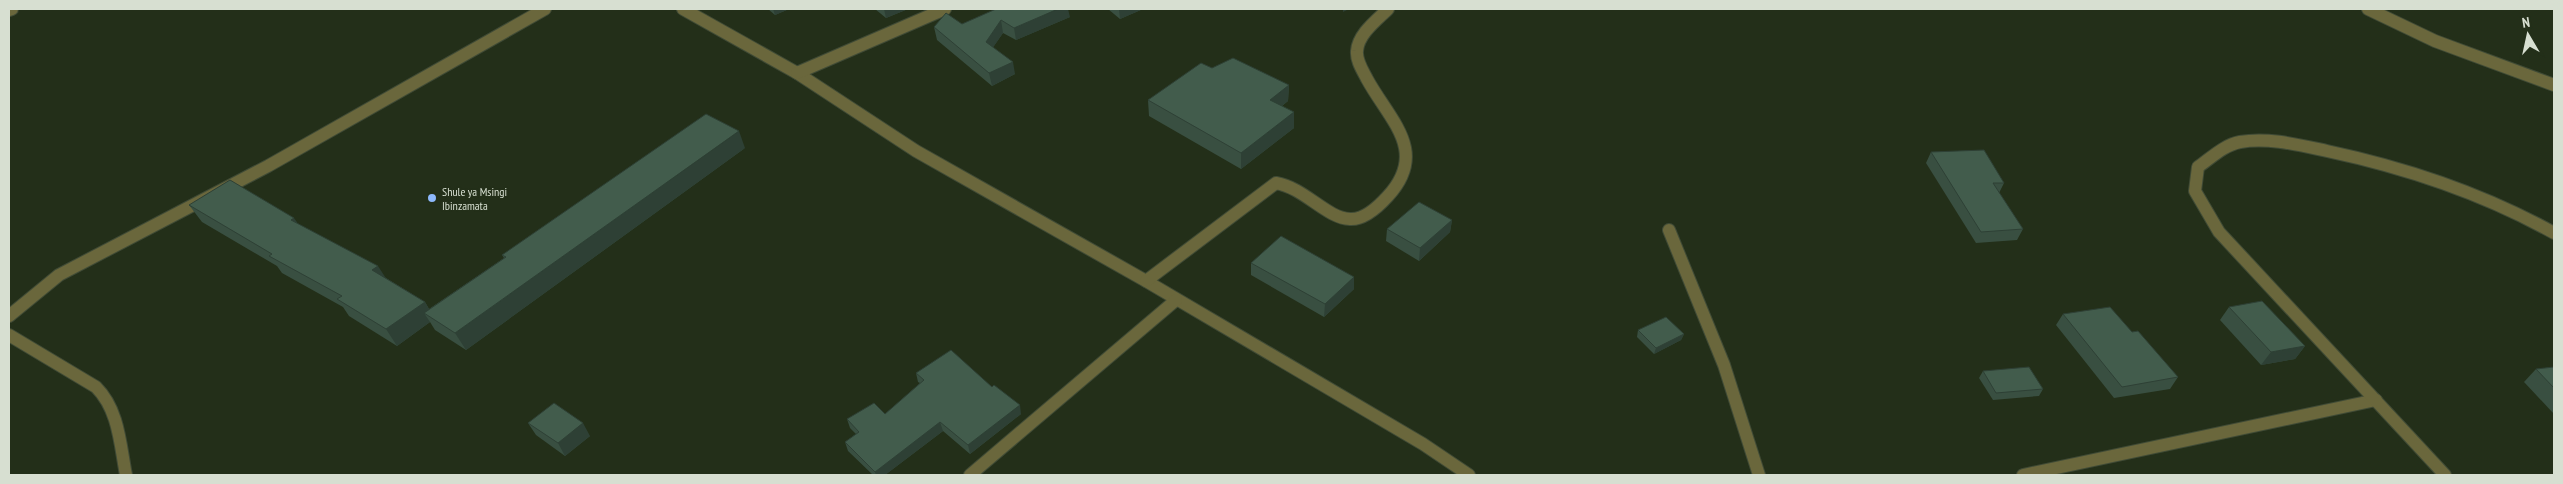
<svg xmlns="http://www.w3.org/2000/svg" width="2563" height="484" font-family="'PT Sans Narrow',sans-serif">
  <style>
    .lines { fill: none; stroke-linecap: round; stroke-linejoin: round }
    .lane-casing { stroke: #404b36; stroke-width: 14 }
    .street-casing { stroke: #404b36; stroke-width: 14 }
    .lane { stroke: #6a673c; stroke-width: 12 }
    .street { stroke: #6a673c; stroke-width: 12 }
    .wall { fill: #394f41 }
    .shaded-wall { fill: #2e4035 }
    .building { fill: #425c4c; stroke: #2e4035 }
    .poi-dot { fill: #8db9fc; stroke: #232f19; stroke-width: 2 }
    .labels { text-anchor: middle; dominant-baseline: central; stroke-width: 4; stroke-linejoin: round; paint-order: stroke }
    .poi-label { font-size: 12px; fill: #d7dfd1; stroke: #232f19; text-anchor: start }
  </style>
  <rect width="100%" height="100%" fill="#232f19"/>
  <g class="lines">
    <defs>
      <polyline id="lane" points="9,316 59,275 268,166 545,9"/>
      <g id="street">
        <polyline points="683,9 797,73 916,151 1146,281 1423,444 1469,475"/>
        <polyline points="2368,9 2435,41 2554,85"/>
        <polyline points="9,10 12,9"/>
        <polyline points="797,73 945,9"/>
        <polyline points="1669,230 1724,365 1759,475"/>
        <path d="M1146 281 1276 183C1305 188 1326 218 1350 219 1365 220 1379 206 1388 196 1429 151 1390 121 1367 79 1363 71 1356 61 1357 51 1358 34 1377 20 1388 9"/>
        <path d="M9 335 96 387C119 410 120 444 126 475"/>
        <polyline points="970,475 1176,300"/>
        <polyline points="2023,475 2376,400"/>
        <path d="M2445 475 2219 232 2195 191 2198 167C2211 158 2224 145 2240 142 2268 137 2299 145 2327 151 2407 168 2482 193 2554 233"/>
      </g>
    </defs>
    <use href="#lane" class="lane-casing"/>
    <use href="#street" class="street-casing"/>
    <use href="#lane" class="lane"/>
    <use href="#street" class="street"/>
  </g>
  <g class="wall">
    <polygon points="768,9 789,9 775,15"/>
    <polygon points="875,9 908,9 886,18"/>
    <polygon points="996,9 1070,17 1016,40 1003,33 993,47 1015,74 992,86 937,40 934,27 962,24"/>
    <polygon points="1108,9 1143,9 1120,19"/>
    <polygon points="1212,68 1289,85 1288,101 1282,106 1294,128 1241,169 1149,116 1148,100"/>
    <polygon points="745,148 466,350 435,330 430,322 397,346 349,316 343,307 282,273 277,266 202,222 189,205 298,224 425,302 429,309 504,258 502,255"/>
    <polygon points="1931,152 2004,183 1999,193 2023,229 2017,240 1976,243 1926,163"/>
    <polygon points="1452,220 1450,232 1419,261 1386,241 1387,229"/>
    <polygon points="1251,263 1354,289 1324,317 1251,275"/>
    <polygon points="2229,307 2305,346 2295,359 2261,365 2220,320"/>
    <polygon points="2063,314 2132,332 2178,377 2170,389 2114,398 2056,325"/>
    <polygon points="1638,330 1684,334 1681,340 1654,354 1637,337"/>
    <polygon points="2554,367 2554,414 2524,382 2536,369"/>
    <polygon points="1983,371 2043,389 2039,396 1993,400 1979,378"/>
    <polygon points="916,373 1021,414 970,454 943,431 885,475 873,475 848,451 845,442 856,434 850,428 847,419 885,414 920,383 918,382"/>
    <polygon points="528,423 590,436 565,456 536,435"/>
  </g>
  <g class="shaded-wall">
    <polygon points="773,9 789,9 775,15"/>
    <polygon points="884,9 908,9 886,18"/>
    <polygon points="1058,9 1068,9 1070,17 1016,40 1014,28"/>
    <polygon points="1119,9 1143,9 1120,19"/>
    <polygon points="1343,9 1349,9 1343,12"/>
    <polygon points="1001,20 1003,33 988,55 986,42"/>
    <polygon points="1013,62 1015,74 992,86 989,73"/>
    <polygon points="1289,85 1288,101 1270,115 1270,100"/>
    <polygon points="1294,112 1294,128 1241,169 1241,153"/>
    <polygon points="739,131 745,148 466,350 455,333"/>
    <polygon points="294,218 306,235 291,220"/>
    <polygon points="1452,220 1450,232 1419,261 1420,248"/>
    <polygon points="378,266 389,283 372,270"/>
    <polygon points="1354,277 1354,289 1324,317 1325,304"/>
    <polygon points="425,302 435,319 424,313 430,322 397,346 386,329"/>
    <polygon points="1684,334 1681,340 1654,354 1656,348"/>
    <polygon points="2305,346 2295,359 2261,365 2271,352"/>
    <polygon points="1020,405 1021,414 970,454 968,445"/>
    <polygon points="940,422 943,431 885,475 876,475 875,472"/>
    <polygon points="583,423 590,436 565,456 558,443"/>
  </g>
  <g class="building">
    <polygon points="996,9 1058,9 1014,28 1001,20 986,42 1013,62 989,73 934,27 946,13 962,24"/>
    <polygon points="1233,58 1289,85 1270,100 1294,112 1241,153 1148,100 1201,63 1212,68"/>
    <polygon points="706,114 739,131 455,333 424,313 506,257 502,255"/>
    <polygon points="1984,150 2004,183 1993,183 2023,229 1981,232 1931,152"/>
    <polygon points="230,180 294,218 291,220 378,266 372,270 425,302 386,329 337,299 342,296 269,256 272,254 189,205"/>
    <polygon points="1419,202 1452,220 1420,248 1387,229"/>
    <polygon points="1281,236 1354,277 1325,304 1251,263"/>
    <polygon points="2262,301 2305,346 2271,352 2229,307"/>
    <polygon points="2110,307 2132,332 2138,331 2178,377 2122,387 2063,314"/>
    <polygon points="1666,317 1684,334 1656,348 1638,330"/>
    <polygon points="951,350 992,387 994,385 1020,405 968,445 940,422 875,472 845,442 859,432 847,419 874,403 885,414 924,380 916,373"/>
    <polygon points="2029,367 2043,389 1996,393 1983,371"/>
    <polygon points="2554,367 2554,388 2536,369"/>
    <polygon points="554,403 583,423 558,443 528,423"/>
  </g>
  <circle class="poi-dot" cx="432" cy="198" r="5"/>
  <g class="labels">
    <g class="poi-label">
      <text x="442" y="191">Shule ya Msingi<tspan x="442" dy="14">Ibinzamata</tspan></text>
    </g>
  </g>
  <rect width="2563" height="484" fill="none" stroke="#d7dfd1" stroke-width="20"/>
  <g transform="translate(2528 35) rotate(351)" stroke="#232f19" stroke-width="4" paint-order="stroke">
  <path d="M0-4L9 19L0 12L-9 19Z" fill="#d7dfd1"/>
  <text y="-8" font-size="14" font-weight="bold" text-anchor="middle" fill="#d7dfd1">N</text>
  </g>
</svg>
